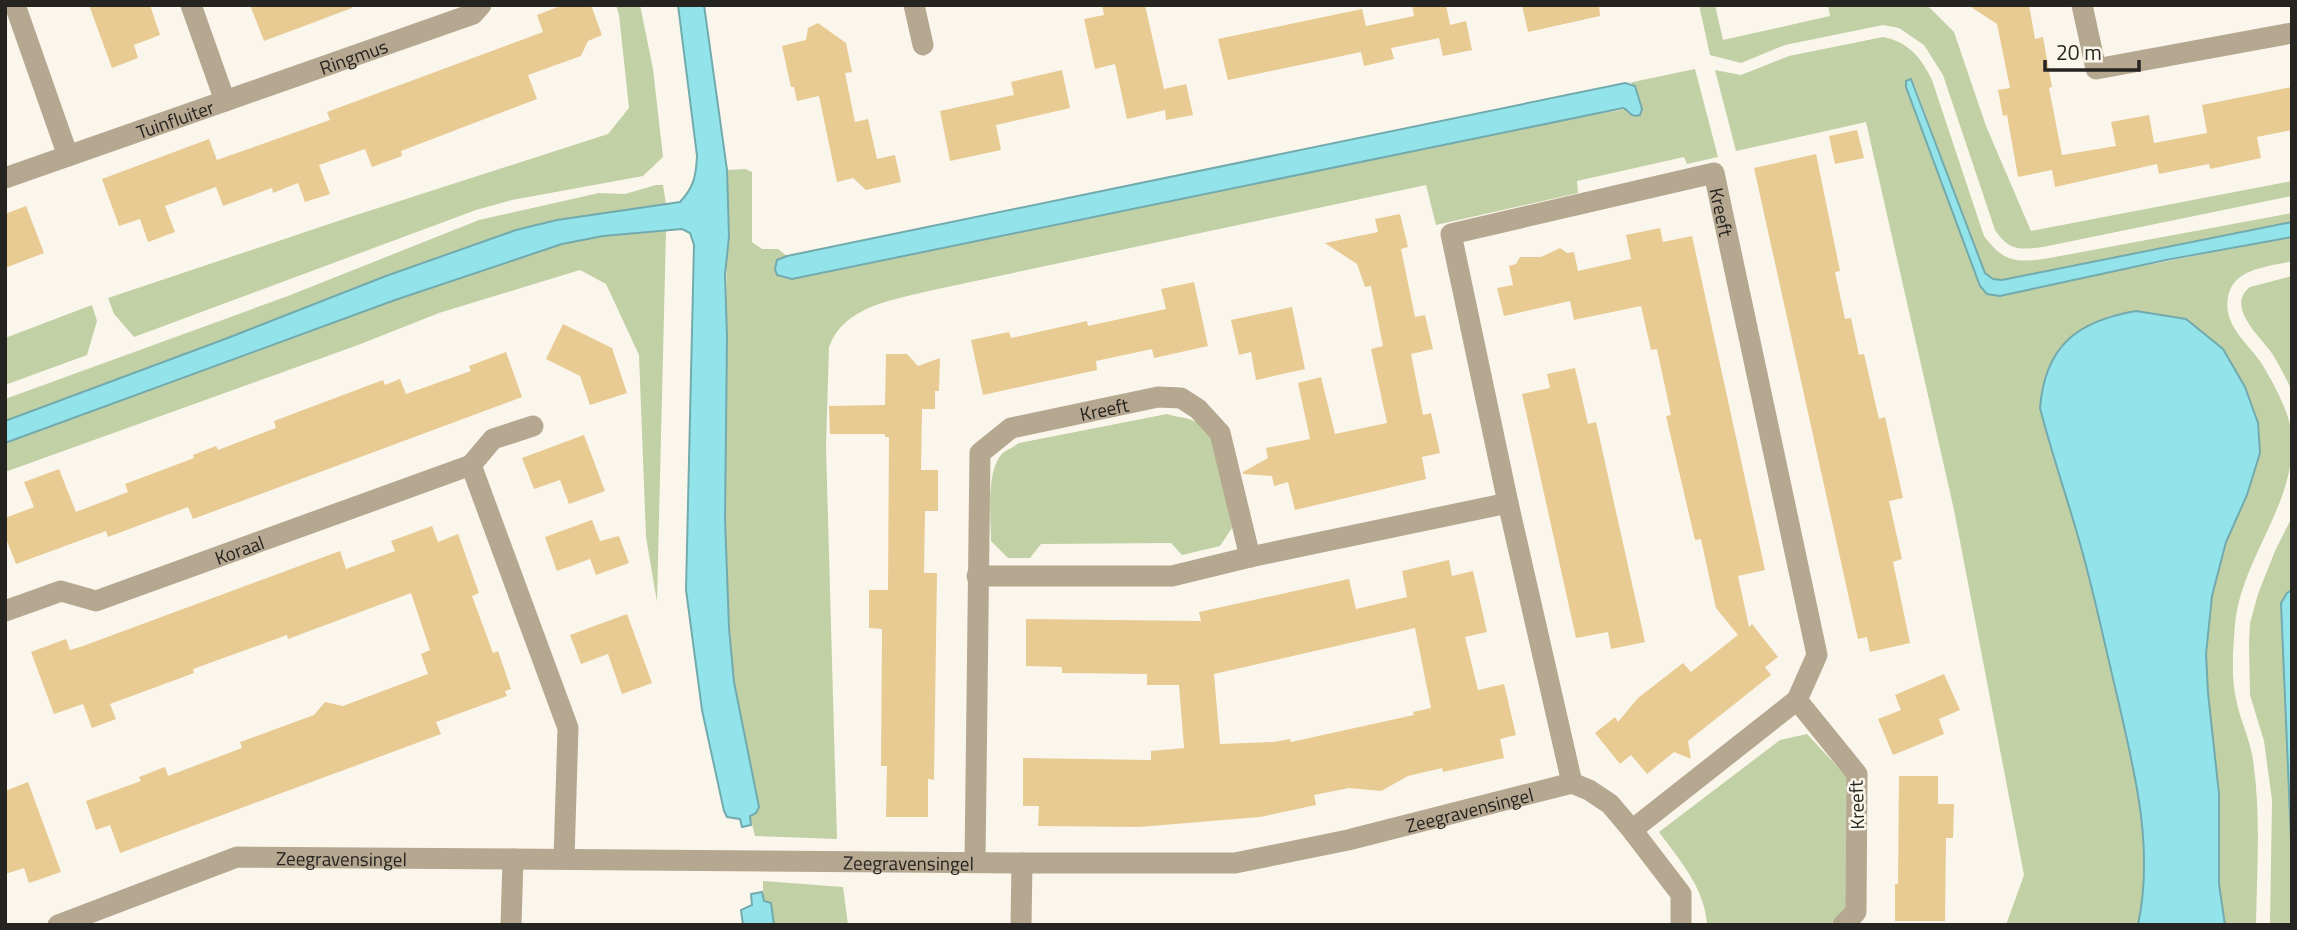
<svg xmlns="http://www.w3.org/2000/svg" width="2297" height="930" font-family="'Titillium Web',sans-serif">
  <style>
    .green { fill: #c2d0a6 }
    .water { fill: #93e4ea; stroke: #72aaad; stroke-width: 2 }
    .building { fill: #e8ca93; fill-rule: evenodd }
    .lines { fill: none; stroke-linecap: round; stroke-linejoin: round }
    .minor { stroke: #b6a791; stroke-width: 21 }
    .labels { text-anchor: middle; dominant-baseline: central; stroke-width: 5; stroke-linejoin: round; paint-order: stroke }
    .street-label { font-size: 19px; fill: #262420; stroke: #fbf6eb }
  </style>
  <rect width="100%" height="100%" fill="#fbf6eb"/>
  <g class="green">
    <polygon points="616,5 640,5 653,69 663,157 643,176 512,200 476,210 134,337 114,314 108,298 347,218 608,134 629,108 619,15"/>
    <path d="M1699 5H1715L1723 40 1830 16 1828 5H1923L1930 8 1954 32 1986 126 2031 231 2292 181V196L2043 247C2019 250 2009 251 1995 230L1943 75 1924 45 1899 28 1883 25 1785 45 1741 63 1710 55Z"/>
    <path d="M1883 37C1908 42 1921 57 1932 80L1984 236C2003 261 2014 263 2044 259L2292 213V222L2002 280 1993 279 1985 273 1914 84 1906 87 1980 286 1982 290 1993 295 2292 237V261C2268 267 2233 268 2228 297 2223 325 2246 341 2260 361 2273 382 2288 409 2292 434 2297 503 2241 558 2235 625 2233 648 2231 677 2236 699 2240 720 2250 739 2253 760 2261 814 2257 870 2256 925H2225L2219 884V794L2208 693 2206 654 2212 596 2226 542 2247 495 2260 453 2245 387 2223 349 2186 319 2136 311 2109 316 2090 324 2042 386 2040 408C2052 455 2068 500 2081 547 2094 593 2104 641 2115 687 2133 765 2155 845 2138 925H2006L2024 875 1954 510 1866 122 1736 151 1715 70 1741 75 1789 56Z"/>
    <path d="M1695 69 1718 157 1687 164 1684 157 1577 181 1578 193 1436 225 1426 185 933 290C895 300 844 305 829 347L826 447 837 839 755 836 750 816 756 813 758 807 734 682 725 571 727 170 745 169 752 172V242L762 249H778L787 256 777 260 1626 109 1632 83H1628Z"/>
    <polygon points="656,185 663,185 666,204 557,220 516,230 386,276 225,339 5,421 5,399 288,296 479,220 599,193 625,194"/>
    <polygon points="666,231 657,602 646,537 639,355 606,284 580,270 439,313 358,345 5,472 5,443 395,300 562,244 603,236"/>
    <path d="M2292 276V391C2286 378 2279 364 2271 352 2260 336 2225 306 2250 287Z"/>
    <polygon points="92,305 97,321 87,355 5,385 5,338"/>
    <path d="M1167 414C1175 417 1186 417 1194 421 1224 437 1226 497 1232 528L1220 546 1182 555 1171 543 1041 544 1030 558H1008L991 541C991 518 985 468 1004 452 1009 449 1015 446 1019 443Z"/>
    <polygon points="2292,517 2292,590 2287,593 2281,603 2292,863 2292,925 2270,925 2272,800 2264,741 2250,695 2249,643 2250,623 2258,594 2275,551"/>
    <path d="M1807 734 1847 777 1846 908 1830 925H1707C1705 888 1680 861 1659 832L1780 740Z"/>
    <polygon points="763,881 843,887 848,925 774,925 771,903 763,901"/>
  </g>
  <g class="water">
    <path d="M678 5H704L727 170 729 236 725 275 727 337 725 519 729 628 734 682 759 807 756 813 750 816 751 825 742 827 740 819 727 817 724 811 702 710 686 590 694 245 690 233 682 229 603 236 562 244 395 300 5 443V421L225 339 386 276 516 230 557 220 680 202C694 187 696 176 697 156Z"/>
    <polygon points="1911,79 1985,273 1993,279 2002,280 2292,222 2292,237 2166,260 2000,296 1987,294 1980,286 1906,87 1906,81"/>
    <path d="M1625 83 1635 86 1642 109 1640 115C1629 118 1631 111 1623 108L792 279 777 275 775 269 777 260 787 256Z"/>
    <path d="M2136 311 2186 319 2223 349 2245 387 2258 423 2260 453 2247 495 2226 542 2212 596 2206 654 2208 693 2219 794V884L2225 925H2138C2155 845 2133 765 2115 687 2104 641 2094 593 2081 547 2068 500 2052 455 2040 408 2045 346 2077 321 2136 311Z"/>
    <polygon points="2292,590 2292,863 2281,603 2287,593"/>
    <polygon points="762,892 764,901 771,903 774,925 743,925 741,910 752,905 751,894"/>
  </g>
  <g class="building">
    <polygon points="89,5 150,5 160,35 134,45 138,58 112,68"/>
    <polygon points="250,5 352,5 352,8 264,41"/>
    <polygon points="563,5 591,5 602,35 588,41 581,56 528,75 537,99 401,151 402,156 372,167 365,149 319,165 330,194 305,202 298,183 273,193 272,188 223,206 216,187 165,206 175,232 148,242 140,219 119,226 102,179 209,139 217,160 330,120 327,112 543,32 537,15"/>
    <polygon points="1102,5 1145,5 1164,89 1186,84 1193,115 1166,120 1165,110 1127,119 1115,64 1095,69 1084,19 1104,15"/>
    <polygon points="1412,5 1446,5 1450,25 1466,21 1472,50 1443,56 1439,38 1391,48 1394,59 1364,66 1361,52 1228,80 1218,39 1362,9 1366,26 1414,16"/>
    <polygon points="1522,5 1599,5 1600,16 1528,32"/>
    <polygon points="1968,5 2029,5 2035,39 2043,37 2052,87 2049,88 2062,155 2116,146 2111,122 2149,115 2154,143 2207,133 2202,105 2292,87 2292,130 2257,137 2261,158 2210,169 2209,164 2159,174 2157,164 2055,187 2052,170 2018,177 2007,115 2003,116 1998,90 2010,88 1997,24"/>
    <polygon points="818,23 846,43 852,72 845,73 855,122 868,119 877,159 895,155 901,182 866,190 853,178 837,182 819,96 797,101 794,87 791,87 782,46 806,40 808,28"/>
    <polygon points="1062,70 1070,108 996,125 1001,150 950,161 940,111 1014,95 1011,82"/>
    <polygon points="1857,130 1864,158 1835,164 1829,136"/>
    <polygon points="1816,154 1840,271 1835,272 1845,319 1851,318 1859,355 1864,354 1879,419 1885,417 1903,498 1889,501 1902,559 1893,562 1910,643 1870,652 1867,637 1858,639 1754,168"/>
    <polygon points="26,206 44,253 5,268 5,214"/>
    <polygon points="1400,214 1408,247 1401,249 1415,317 1425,315 1433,349 1411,354 1423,415 1431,413 1440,453 1422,457 1426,479 1295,510 1288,482 1274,486 1272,476 1243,474 1243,472 1268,458 1266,448 1310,439 1298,383 1321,377 1335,434 1387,423 1371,349 1383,346 1371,286 1365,287 1357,264 1325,243 1378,232 1375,219"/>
    <polygon points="1660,228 1663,242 1692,236 1765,570 1738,576 1749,627 1752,624 1778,657 1765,667 1771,675 1688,741 1691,759 1674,752 1647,774 1631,755 1620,764 1595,733 1615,717 1618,722 1638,698 1683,663 1691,672 1738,635 1716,608 1701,539 1695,540 1666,416 1671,415 1657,349 1651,350 1641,306 1574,320 1570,301 1504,316 1497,288 1513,285 1509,266 1516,264 1520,257 1541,257 1560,248 1567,253 1574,252 1578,271 1631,259 1626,235"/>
    <polygon points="1194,282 1208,346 1154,358 1152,349 1096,361 1097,370 983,395 971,340 1009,332 1011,338 1087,321 1088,326 1166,309 1161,289"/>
    <polygon points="1292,307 1305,369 1256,380 1251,352 1239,355 1231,320"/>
    <polygon points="563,324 612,348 627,393 590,405 580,376 546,359"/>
    <polygon points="506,352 522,397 193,519 188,507 108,537 106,531 16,564 5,536 5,518 34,507 24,482 59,469 76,512 128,492 125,484 194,458 193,455 216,446 218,450 276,428 274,421 383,380 385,385 400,379 406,394 471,371 469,366"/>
    <polygon points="886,354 907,354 918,366 940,358 939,391 935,391 935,409 922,409 921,470 938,470 938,511 925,511 924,573 937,573 934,780 928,779 928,817 886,817 887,766 881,766 882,629 869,628 869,590 888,590 889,437 885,437 885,434 830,434 829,406 885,405"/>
    <polygon points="1575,368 1588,424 1596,422 1645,642 1611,649 1608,632 1576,638 1522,394 1550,388 1547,374"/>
    <polygon points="584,435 605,491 569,504 560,480 534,489 522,458"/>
    <polygon points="592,520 600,541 619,536 629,563 596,575 590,559 557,571 545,537"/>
    <polygon points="432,526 438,542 458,534 479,593 472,596 493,653 498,651 511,689 505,691 507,696 436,722 441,734 120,853 110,825 96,830 86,801 141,781 139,777 165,767 168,776 242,748 240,742 314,715 325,702 343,706 428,674 421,654 430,650 411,593 288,639 287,635 193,669 194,673 110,704 116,719 92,728 83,704 54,714 31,652 66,639 70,650 83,646 340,551 346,569 395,551 391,541"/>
    <path d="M1449 560 1452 576 1473 571 1487 632 1465 637 1478 690 1504 684 1516 735 1500 739 1504 758 1443 772 1442 768 1408 776 1381 791 1349 788 1314 795 1316 805 1260 817 1139 827 1038 826 1039 806H1023V758L1151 760V751L1184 748 1179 685H1147V674L1062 673V667L1026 666V619L1201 621 1199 612 1349 579 1356 609 1407 597 1402 571ZM1415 628 1431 708 1413 712 1414 715 1291 742 1290 739 1274 742 1220 744 1214 674Z"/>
    <polygon points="627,614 652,683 622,694 608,654 581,664 570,635"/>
    <polygon points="1944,674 1960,710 1939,719 1944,734 1893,755 1878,719 1901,710 1895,695"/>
    <polygon points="1899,776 1938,776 1938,804 1954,804 1953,838 1946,838 1945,921 1895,921 1895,884 1898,884"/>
    <polygon points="28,782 61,872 29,883 24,868 5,874 5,791"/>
  </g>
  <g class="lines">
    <g class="minor">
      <polyline points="15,5 68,156"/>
      <polyline points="914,5 923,45"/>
      <polyline points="2082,5 2096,69 2292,33"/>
      <path id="s1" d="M225 101 473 14 481 5"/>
      <path id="s2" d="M5 178 225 101 191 5"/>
      <polyline points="471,465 493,439 533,426"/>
      <polyline points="977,576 1172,576 1250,557 1508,503"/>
      <path id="s3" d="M5 611 61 591 96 601 471 465 568 728 564 859"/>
      <polyline points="1797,700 1857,774 1856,912 1843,925"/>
      <path id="s4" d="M1572 783 1508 503 1451 234 1714 173 1817 655 1797 700 1632 830"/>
      <path id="s5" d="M975 862 980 453 1011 428 1158 397 1181 398 1198 409 1220 433 1250 557"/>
      <path id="s6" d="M58 925 237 857 1022 863H1235L1348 840 1572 783 1589 790 1610 804 1632 830 1681 894V925"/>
      <polyline points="511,925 513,859"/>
      <polyline points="1021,925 1022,863"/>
    </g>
  </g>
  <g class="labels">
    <g class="street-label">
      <text stroke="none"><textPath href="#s1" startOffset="136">Ringmus</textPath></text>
      <text stroke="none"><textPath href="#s2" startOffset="180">Tuinfluiter</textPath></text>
      <text stroke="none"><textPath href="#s4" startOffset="872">Kreeft</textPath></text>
      <text stroke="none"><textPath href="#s5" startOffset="544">Kreeft</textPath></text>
      <text stroke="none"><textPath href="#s3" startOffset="248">Koraal</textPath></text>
      <text transform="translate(1856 805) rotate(-92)">Kreeft</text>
      <text stroke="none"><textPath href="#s6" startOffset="1430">Zeegravensingel</textPath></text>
      <text stroke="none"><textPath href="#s6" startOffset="296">Zeegravensingel</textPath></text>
      <text stroke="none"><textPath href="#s6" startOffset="863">Zeegravensingel</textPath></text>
    </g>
  </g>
  <rect width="2297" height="930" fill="none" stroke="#262420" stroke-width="14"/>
  <path d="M2045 60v10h94v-10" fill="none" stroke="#262420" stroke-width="3.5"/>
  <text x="2056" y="60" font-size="21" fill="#262420" stroke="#fbf6eb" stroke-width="5" paint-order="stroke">20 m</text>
</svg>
